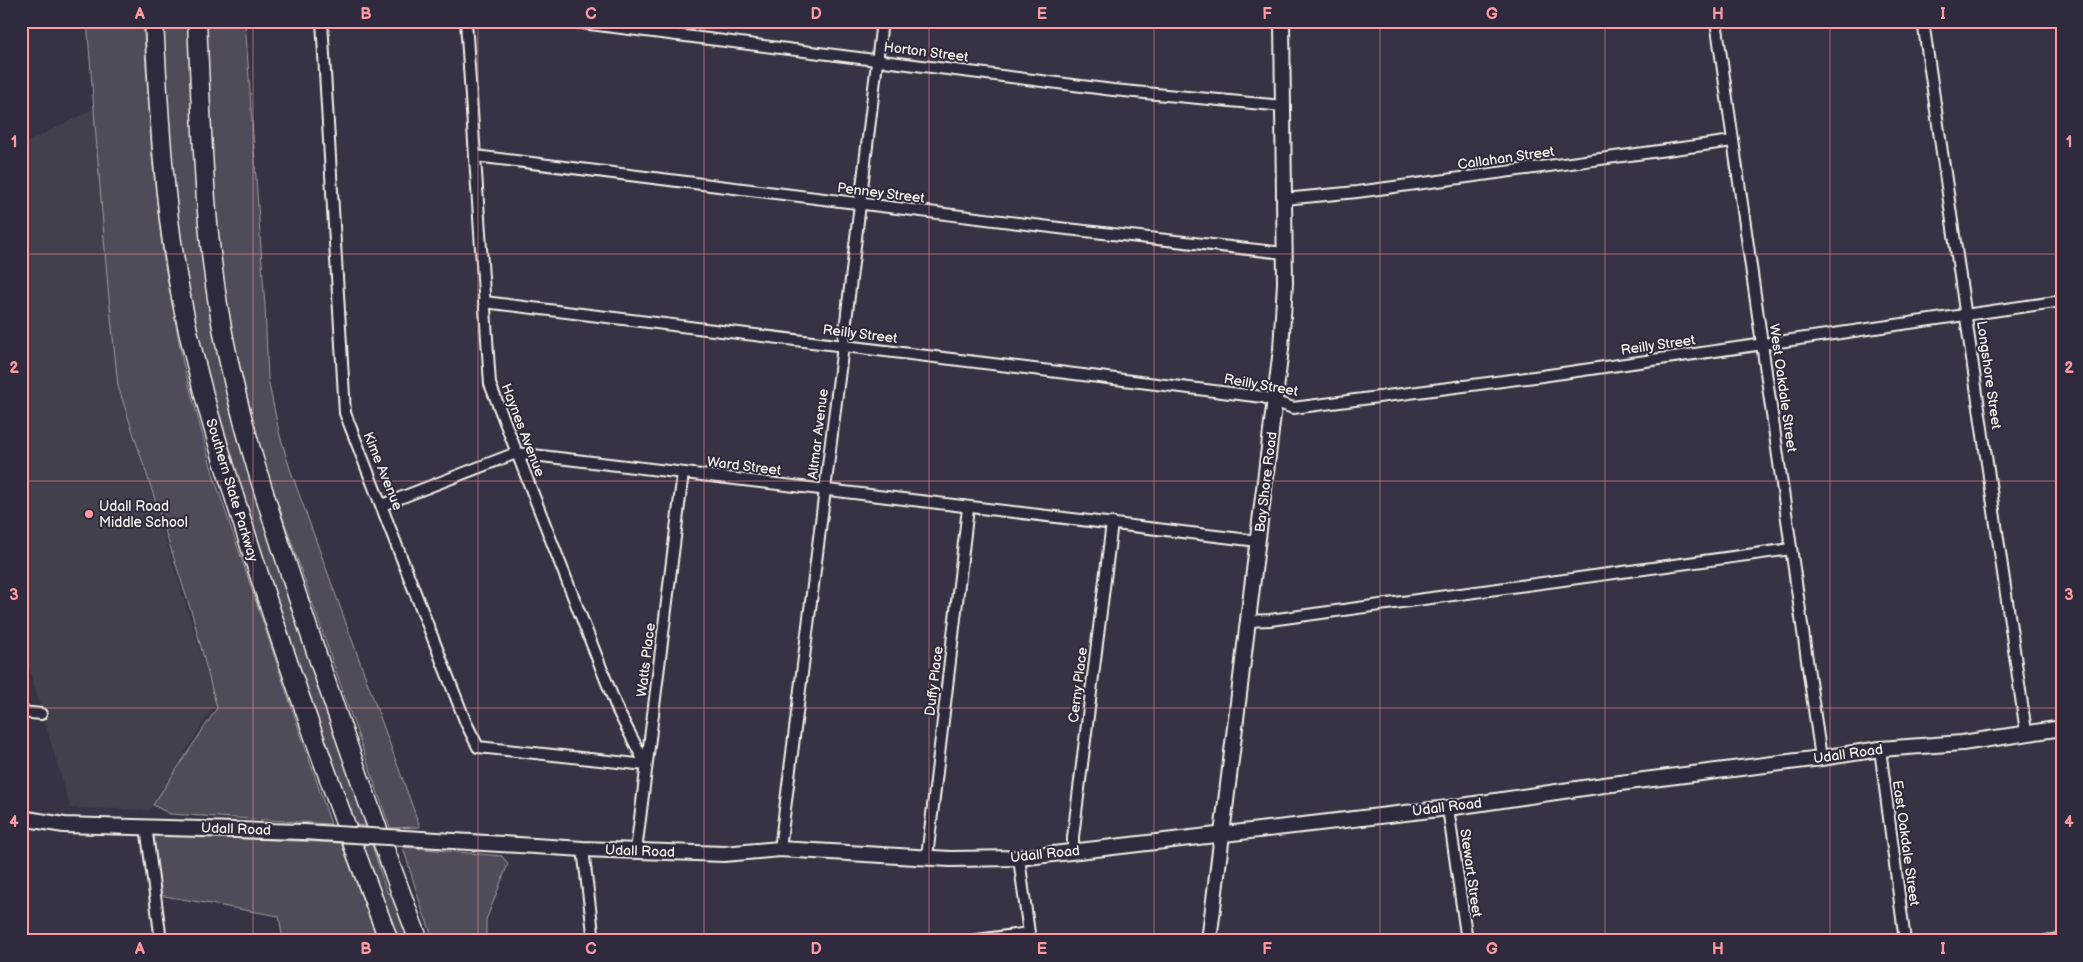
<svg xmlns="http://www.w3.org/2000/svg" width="2083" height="962" font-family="'Balsamiq Sans',sans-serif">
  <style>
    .built { fill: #433f4e }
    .green { fill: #504b59; stroke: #a29ea0 }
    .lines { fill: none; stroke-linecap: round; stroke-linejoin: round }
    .street-casing { stroke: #f4f1e8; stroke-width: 14 }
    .secondary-casing { stroke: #f4f1e8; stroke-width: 18 }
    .highway-casing { stroke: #f4f1e8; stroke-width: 21 }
    .street { stroke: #2f2a3d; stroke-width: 10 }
    .secondary { stroke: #2f2a3d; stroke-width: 14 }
    .highway { stroke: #2f2a3d; stroke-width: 18 }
    .secondary-bridge-casing { stroke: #f4f1e8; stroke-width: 18; stroke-linecap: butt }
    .secondary-bridge { stroke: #2f2a3d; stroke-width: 14 }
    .grid { fill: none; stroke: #ff9aa2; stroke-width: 1; stroke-opacity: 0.55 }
    .poi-dot { fill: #ff9aa2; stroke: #2f2a3d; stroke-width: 2 }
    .labels { text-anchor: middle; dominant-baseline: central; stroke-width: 4; stroke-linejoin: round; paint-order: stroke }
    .street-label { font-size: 14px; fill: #f4f1e8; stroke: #2f2a3d }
    .poi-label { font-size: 14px; fill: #f4f1e8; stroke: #2f2a3d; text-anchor: start }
    .neatline { fill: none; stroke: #ff9aa2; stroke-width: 2 }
    .grid-label { font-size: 16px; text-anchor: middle; font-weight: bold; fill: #ff9aa2 }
  </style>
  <rect width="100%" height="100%" fill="#373244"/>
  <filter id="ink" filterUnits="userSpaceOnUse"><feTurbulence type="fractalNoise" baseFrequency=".02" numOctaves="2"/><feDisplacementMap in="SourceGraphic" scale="10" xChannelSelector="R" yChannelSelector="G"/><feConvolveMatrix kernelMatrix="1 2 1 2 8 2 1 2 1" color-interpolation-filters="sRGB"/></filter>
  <g filter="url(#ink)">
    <polygon class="built" points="94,109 118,386 216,702 150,810 70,808 21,641 21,145"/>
    <g class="green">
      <polygon points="87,21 143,21 152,159 163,256 183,363 214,477 331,824 170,814 153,805 217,708 193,617 118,386 108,288"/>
      <path d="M162 21H189C195 130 194 242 217 349 231 418 252 484 273 550 303 643 335 735 368 826L352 825C299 669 240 513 201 352 174 244 167 132 162 21Z"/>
      <polygon points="205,21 245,21 265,306 268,379 279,432 290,469 420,827 390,828 252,428 222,291 214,218"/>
      <polygon points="154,835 341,843 378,941 283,941 279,916 159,895"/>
      <polygon points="357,844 372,845 387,893 392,893 410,941 395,941"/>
      <polygon points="403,847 502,856 508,864 486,920 486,941 434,941 421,906"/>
    </g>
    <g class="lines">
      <defs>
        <g id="street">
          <polyline points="322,21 345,413 466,723 478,747 646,765"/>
          <polyline points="466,21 490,384 618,711 646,765"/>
          <polyline points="566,21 1113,90 1283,106"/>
          <polyline points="1716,21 1821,758"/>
          <polyline points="1923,21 2026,732"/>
          <polyline points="475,156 1067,229 1284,253"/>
          <polyline points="1284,199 1357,192 1733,141"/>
          <polyline points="484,302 1263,397 1293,408 1542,376 2062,301"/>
          <polyline points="382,505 516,453 1258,541"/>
          <polyline points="1248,621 1270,620 1791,549"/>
          <polyline points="21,712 41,714"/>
          <polyline points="1880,749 1905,941"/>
          <polyline points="1448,808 1467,941"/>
          <polyline points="146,826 161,941"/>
          <polyline points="583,849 594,941"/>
          <polyline points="780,849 843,346 882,21"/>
          <polyline points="636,851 683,473"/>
          <polyline points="1073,851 1073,837 1112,523"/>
          <polyline points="927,857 968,508"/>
          <polyline points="1019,858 1030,941"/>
          <polyline points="970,941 1029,933"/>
          <polyline points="2046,941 2062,939"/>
        </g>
        <g id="secondary">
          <polyline points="21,818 64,825 303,832"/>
          <polyline points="421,839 583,849 724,854 780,849 950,859 1019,858 1448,808 1604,785 1821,758 1880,749 1962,743 2062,728"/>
          <polyline points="1209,941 1281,349 1285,283 1282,21"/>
        </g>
        <g id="highway">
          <path d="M154 21C159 117 164 213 183 307 199 387 224 465 249 543 291 677 339 809 389 941"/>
          <path d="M197 21C202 121 203 223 221 322 237 413 266 501 295 589 334 707 375 825 419 941"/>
        </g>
      </defs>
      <use href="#street" class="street-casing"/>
      <use href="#secondary" class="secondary-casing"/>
      <use href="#highway" class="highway-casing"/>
      <use href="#street" class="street"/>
      <use href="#secondary" class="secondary"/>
      <use href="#highway" class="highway"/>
      <defs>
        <polyline id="secondary-bridge" points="303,832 421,839"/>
      </defs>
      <use href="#secondary-bridge" class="secondary-bridge-casing"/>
      <use href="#secondary-bridge" class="secondary-bridge"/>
    </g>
  </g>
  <path class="grid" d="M253 21V941M478 21V941M704 21V941M929 21V941M1154 21V941M1380 21V941M1605 21V941M1830 21V941M21 254H2062M21 481H2062M21 708H2062"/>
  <circle class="poi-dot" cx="89" cy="514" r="5"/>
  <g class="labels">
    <g class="street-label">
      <text transform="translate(926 52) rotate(7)">Horton Street</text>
      <text transform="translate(1506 158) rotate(-8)">Callahan Street</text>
      <text transform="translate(881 193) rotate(7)">Penney Street</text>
      <text transform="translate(860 334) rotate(7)">Reilly Street</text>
      <text transform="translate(1658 345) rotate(-8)">Reilly Street</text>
      <text transform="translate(1989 375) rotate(82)">Longshore Street</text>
      <text transform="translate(1261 385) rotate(10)">Reilly Street</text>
      <text transform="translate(1783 388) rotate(82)">West Oakdale Street</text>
      <text transform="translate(523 430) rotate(69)">Haynes Avenue</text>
      <text transform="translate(818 434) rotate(-83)">Altmar Avenue</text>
      <text transform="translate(744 466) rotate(7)">Ward Street</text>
      <text transform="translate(383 471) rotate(68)">Kime Avenue</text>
      <text transform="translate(1266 482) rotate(-83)">Bay Shore Road</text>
      <text transform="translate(232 490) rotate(73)">Southern State Parkway</text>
      <text transform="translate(646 660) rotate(-83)">Watts Place</text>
      <text transform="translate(934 681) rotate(-83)">Duffy Place</text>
      <text transform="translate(1078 685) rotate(-83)">Cerny Place</text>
      <text transform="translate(1848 754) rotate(-8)">Udall Road</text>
      <text transform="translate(1447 807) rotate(-7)">Udall Road</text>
      <text transform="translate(236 829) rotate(2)">Udall Road</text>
      <text transform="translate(1906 843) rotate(82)">East Oakdale Street</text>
      <text transform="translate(640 851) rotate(2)">Udall Road</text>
      <text transform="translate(1045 854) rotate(-6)">Udall Road</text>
      <text transform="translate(1471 873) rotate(82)">Stewart Street</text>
    </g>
    <g class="poi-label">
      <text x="99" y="506">Udall Road<tspan x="99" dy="16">Middle School</tspan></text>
    </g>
  </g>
  <rect width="2083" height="962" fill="none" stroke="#2f2a3d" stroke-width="55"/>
  <rect x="28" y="28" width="2028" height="906" class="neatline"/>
  <g class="grid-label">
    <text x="140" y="19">A</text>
    <text x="366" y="19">B</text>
    <text x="591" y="19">C</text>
    <text x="816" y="19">D</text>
    <text x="1042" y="19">E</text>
    <text x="1267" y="19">F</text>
    <text x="1492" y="19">G</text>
    <text x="1718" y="19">H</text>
    <text x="1943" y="19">I</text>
    <text x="14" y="147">1</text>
    <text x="2069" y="147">1</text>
    <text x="14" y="373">2</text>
    <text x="2069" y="373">2</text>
    <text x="14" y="600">3</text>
    <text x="2069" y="600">3</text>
    <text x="14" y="827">4</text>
    <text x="2069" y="827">4</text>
    <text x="140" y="954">A</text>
    <text x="366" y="954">B</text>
    <text x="591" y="954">C</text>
    <text x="816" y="954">D</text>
    <text x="1042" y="954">E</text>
    <text x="1267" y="954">F</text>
    <text x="1492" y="954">G</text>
    <text x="1718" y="954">H</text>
    <text x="1943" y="954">I</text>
  </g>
</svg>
